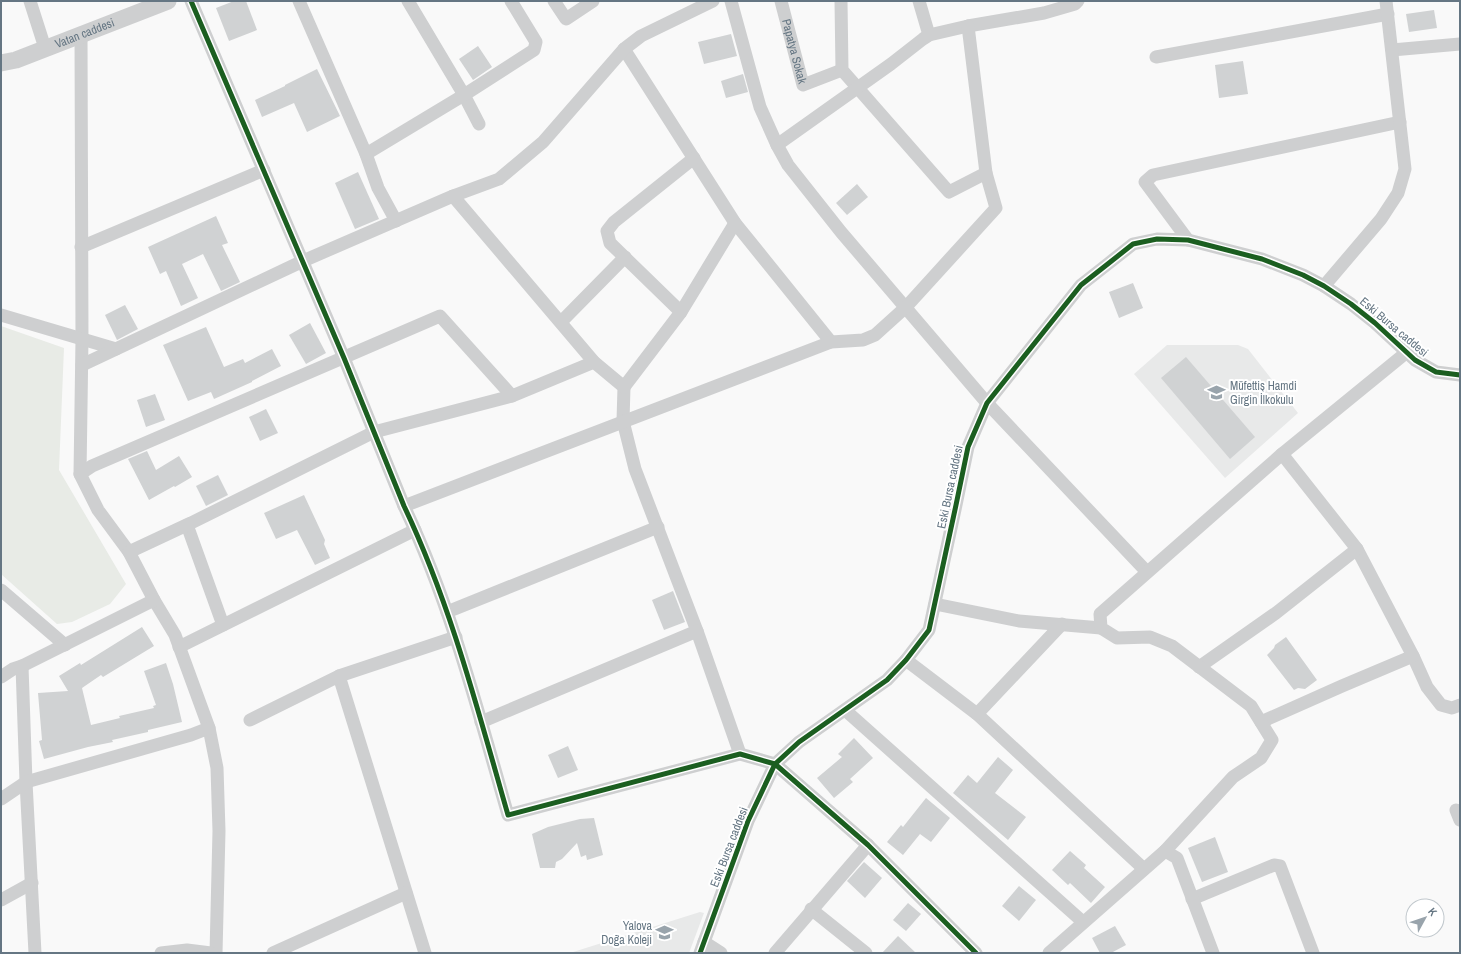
<svg xmlns="http://www.w3.org/2000/svg" width="1461" height="954" font-family="'Archivo Narrow',sans-serif">
  <style>
    .built { fill: #e8e9e9 }
    .green { fill: #e8ebe6 }
    .building { fill: #d0d2d3 }
    .lines { fill: none; stroke-linecap: round; stroke-linejoin: round }
    .minor { stroke: #cecfd0; stroke-width: 13 }
    .tertiary { stroke: #cecfd0; stroke-width: 17 }
    .cycleway-casing { stroke: #fff; stroke-width: 8 }
    .cycleway { stroke: #1b5e20; stroke-width: 5 }
    .labels { text-anchor: middle; dominant-baseline: central; stroke-width: 4; stroke-linejoin: round; paint-order: stroke }
    .street-label { font-size: 12px; fill: #657683; stroke: #fff }
    .poi-label { font-size: 12px; fill: #657683; stroke: #fff; text-anchor: start }
  </style>
  <rect width="100%" height="100%" fill="#f9f9f9"/>
  <g class="built">
    <polygon points="1167,345 1238,345 1248,349 1298,413 1225,478 1134,374"/>
    <polygon points="700,912 704,913 689,953 570,953"/>
  </g>
  <polygon class="green" points="1,326 64,348 59,470 126,584 110,604 72,622 57,624 1,574"/>
  <g class="building">
    <polygon points="234,1 246,1 257,30 229,41 216,8"/>
    <polygon points="1434,10 1437,28 1409,32 1406,14"/>
    <polygon points="731,34 737,56 704,64 698,42"/>
    <polygon points="478,46 492,67 473,80 459,59"/>
    <polygon points="1243,61 1248,94 1219,98 1215,65"/>
    <polygon points="317,69 340,116 307,132 294,103 262,117 255,100 285,86 285,85"/>
    <polygon points="743,74 748,92 726,98 721,81"/>
    <polygon points="358,172 379,219 355,229 335,183"/>
    <polygon points="857,184 868,197 847,215 836,203"/>
    <polygon points="216,216 228,243 222,245 240,282 221,291 203,254 182,264 198,298 181,306 166,271 160,274 148,247"/>
    <polygon points="1133,283 1143,308 1119,318 1109,292"/>
    <polygon points="125,305 138,329 117,340 105,315"/>
    <polygon points="310,323 326,353 306,364 289,335"/>
    <polygon points="206,327 224,367 243,359 245,363 272,349 281,366 252,381 252,382 214,399 211,392 188,401 163,345"/>
    <polygon points="1186,357 1255,437 1230,459 1161,378"/>
    <polygon points="155,394 165,420 146,427 137,400"/>
    <polygon points="266,409 278,433 260,441 249,417"/>
    <polygon points="147,451 156,470 179,456 192,477 175,487 174,486 149,500 128,459"/>
    <polygon points="218,475 228,495 206,506 196,486"/>
    <polygon points="304,495 325,540 324,544 330,558 315,565 297,530 276,539 264,513"/>
    <polygon points="673,591 685,622 664,630 652,600"/>
    <polygon points="142,627 154,646 103,677 101,675 82,688 91,725 120,718 119,716 154,708 153,706 156,705 144,671 166,663 173,684 182,722 148,730 148,732 112,740 113,742 88,747 44,759 39,741 42,740 38,693 68,691 59,676 80,663 81,665"/>
    <polygon points="1286,637 1317,680 1305,689 1298,688 1294,690 1267,655 1274,648 1275,645"/>
    <polygon points="854,738 873,758 850,779 853,782 834,798 817,778 842,757 838,754"/>
    <polygon points="568,746 578,770 558,778 548,755"/>
    <polygon points="998,757 1013,770 995,793 1026,817 1008,840 953,793 968,775 977,783"/>
    <polygon points="926,798 950,818 931,842 920,834 903,855 887,842 901,825 903,827"/>
    <polygon points="594,818 603,855 587,860 586,855 581,857 577,843 562,859 556,862 555,868 540,868 532,834 548,827 580,819"/>
    <polygon points="1215,837 1228,872 1202,882 1188,848"/>
    <polygon points="1070,851 1086,865 1084,868 1105,887 1091,903 1070,883 1068,885 1052,870"/>
    <polygon points="864,862 882,878 865,898 847,881"/>
    <polygon points="1019,886 1036,900 1019,921 1002,906"/>
    <polygon points="908,903 921,914 906,931 893,920"/>
    <polygon points="1115,926 1126,945 1111,953 1100,953 1092,938"/>
    <polygon points="898,936 916,953 882,953"/>
  </g>
  <g class="lines">
    <g class="minor">
      <polyline points="30,1 45,48"/>
      <path d="M191 1 344 358 404 506C451 605 478 711 508 815L740 754 775 764 868 845 976 953"/>
      <polyline points="299,1 366,154 378,188 396,221"/>
      <polyline points="408,1 464,95 479,124"/>
      <polyline points="554,1 566,19 593,1"/>
      <polyline points="731,1 760,107 777,145 788,165 841,232 987,403 1147,572"/>
      <path id="s1" d="M781 1 803 85 842 70"/>
      <polyline points="841,1 842,70 949,192 986,173"/>
      <polyline points="919,1 929,35"/>
      <polyline points="81,35 82,339 80,474 98,510 129,552 154,600 175,635 209,728 217,768 219,831 216,953"/>
      <polyline points="624,49 735,223 831,342"/>
      <polyline points="1392,50 1460,44"/>
      <polyline points="1156,57 1388,14"/>
      <polyline points="777,145 891,64 923,39 929,35 968,26 1044,13 1075,4 1078,1"/>
      <polyline points="366,154 464,95 534,50 536,42 511,1"/>
      <polyline points="453,196 594,362 624,387 623,421 635,469 697,631 740,754"/>
      <polyline points="1188,240 1145,182 1153,175 1400,122"/>
      <polyline points="81,247 264,170"/>
      <polyline points="1324,286 1381,219 1398,193 1405,169 1386,1"/>
      <polyline points="681,312 610,243 607,231 614,222 694,158"/>
      <polyline points="1,315 116,349"/>
      <polyline points="561,322 625,257"/>
      <polyline points="82,365 303,261 453,196 499,179 543,142 624,49 641,36 713,1"/>
      <polyline points="624,387 681,312 735,223"/>
      <polyline points="1282,454 1357,549 1413,656 1427,687 1441,705 1452,708 1460,705"/>
      <polyline points="80,474 92,466 440,316 512,396"/>
      <polyline points="404,506 831,342 863,340 875,335 906,307 996,208 986,173 968,26"/>
      <polyline points="187,525 223,625"/>
      <polyline points="129,552 191,523 374,432 512,396 594,362"/>
      <polyline points="1,590 65,645"/>
      <polyline points="935,604 1019,621 1101,628"/>
      <polyline points="447,612 658,527"/>
      <polyline points="179,647 415,530"/>
      <polyline points="906,660 977,714 1144,869"/>
      <polyline points="22,666 154,600"/>
      <polyline points="1199,667 1276,613 1357,549"/>
      <polyline points="339,676 425,953"/>
      <polyline points="1,677 13,669 22,666 26,782 35,953"/>
      <polyline points="845,710 1083,922"/>
      <polyline points="977,714 1062,624"/>
      <polyline points="250,720 339,676 456,637"/>
      <polyline points="481,722 697,631"/>
      <polyline points="1261,722 1342,686 1413,656"/>
      <polyline points="1,799 26,782 191,735 209,728"/>
      <polyline points="1456,810 1460,820"/>
      <polyline points="1165,851 1233,777 1261,758 1272,740 1251,706 1172,646 1150,637 1117,638 1101,628 1100,614 1282,454 1407,352"/>
      <polyline points="1192,899 1274,865 1280,866 1313,953"/>
      <polyline points="1,900 32,883"/>
      <polyline points="811,909 866,953"/>
      <polyline points="704,942 721,953"/>
      <polyline points="161,953 187,950 211,953"/>
      <polyline points="273,953 406,893"/>
      <polyline points="700,953 748,821 775,764 799,742 887,680 906,660 929,630 956,505 968,447 987,403 1081,285 1109,263 1133,244 1157,239 1188,240 1262,259 1303,275 1324,286 1351,304 1375,323 1415,360 1436,372 1460,375"/>
      <polyline points="775,953 868,845"/>
      <polyline points="1049,953 1165,851 1177,858 1213,953"/>
    </g>
    <path class="tertiary" id="s2" d="M1 63 16 60 168 1"/>
    <defs>
      <g id="cycleway">
        <path d="M191 1 344 358 404 506C451 605 478 711 508 815L740 754 775 764 868 845 976 953"/>
        <polyline points="700,953 748,821 775,764 799,742 887,680 906,660 929,630 956,505 968,447 987,403 1081,285 1109,263 1133,244 1157,239 1188,240 1262,259 1303,275 1324,286 1351,304 1375,323 1415,360 1436,372 1460,375"/>
      </g>
    </defs>
    <use href="#cycleway" class="cycleway-casing"/>
    <use href="#cycleway" class="cycleway"/>
  </g>
  <defs>
    <symbol id="school-bare" viewBox="-9 -9 18 18"><path d="M0-5L7-2L0 1L-7-2ZM-4 1L0 2.5L4 1V4Q0 6-4 4Z" fill="#99a4ac" stroke="#fff" stroke-width="2.5" paint-order="stroke"/></symbol>
  </defs>
  <g fill-rule="evenodd">
    <use href="#school-bare" x="1204" y="380" width="25" height="25"/>
    <use href="#school-bare" x="652" y="920" width="25" height="25"/>
  </g>
  <g class="labels">
    <g class="street-label">
      <text stroke="none"><textPath href="#s2" startOffset="89">Vatan caddesi</textPath></text>
      <text stroke="none"><textPath href="#s1" startOffset="52">Papatya Sokak</textPath></text>
      <text transform="translate(1394 327) rotate(40)">Eski Bursa caddesi</text>
      <text transform="translate(950 487) rotate(-78)">Eski Bursa caddesi</text>
      <text transform="translate(729 847) rotate(-69)">Eski Bursa caddesi</text>
    </g>
    <g class="poi-label">
      <text x="1230" y="386">Müfettiş Hamdi<tspan x="1230" dy="14">Girgin İlkokulu</tspan></text>
      <text x="652" y="926" text-anchor="end">Yalova<tspan x="652" dy="14">Doğa Koleji</tspan></text>
    </g>
  </g>
  <rect width="1461" height="954" fill="none" stroke="#657683" stroke-width="4"/>
  <g transform="translate(1425 918) rotate(50)"><circle r="19" fill="#ffffff" stroke="#c1c8cd"/>
  <path d="M0-3L7 15L0 10L-7 15Z" fill="#99a4ac"/>
  <text y="-6" font-size="11" font-weight="bold" text-anchor="middle" fill="#657683">K</text>
  </g>
</svg>
